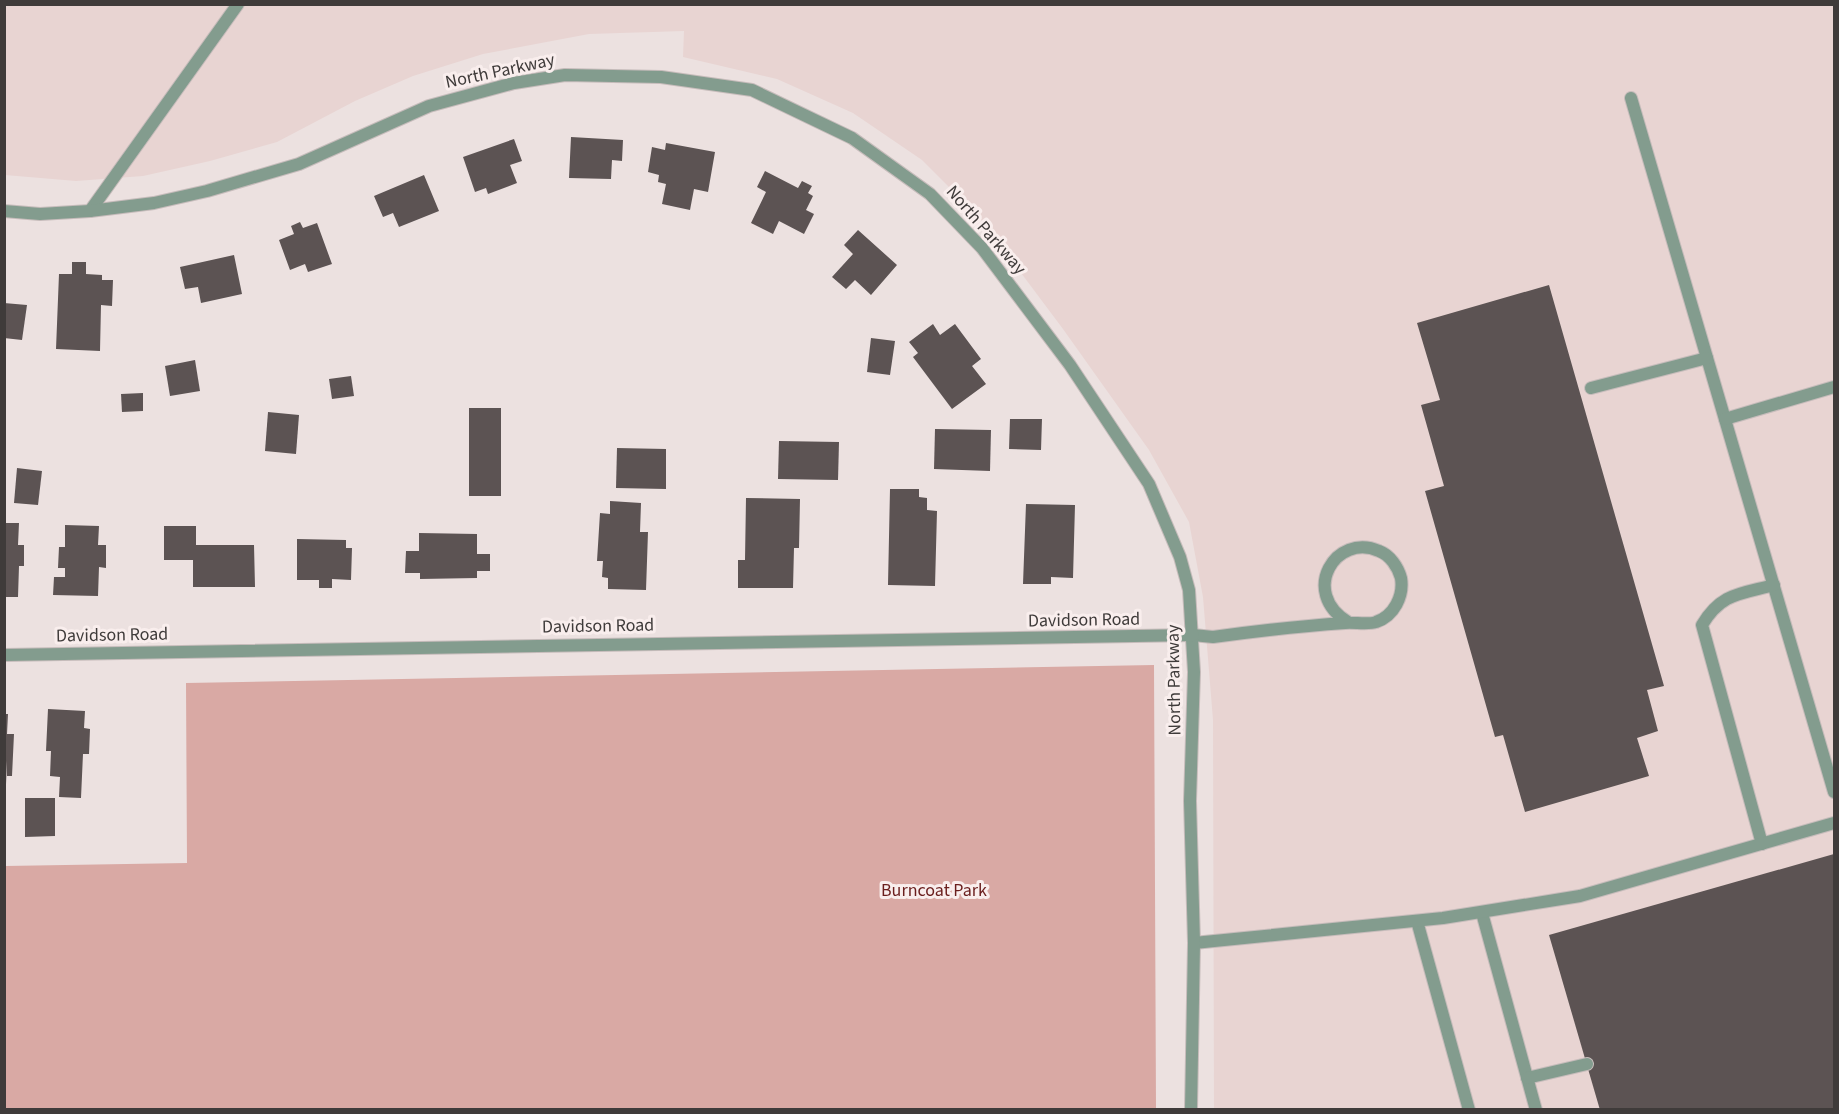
<svg xmlns="http://www.w3.org/2000/svg" width="1839" height="1114" font-family="'Source Sans 3',sans-serif">
  <style>
    .built { fill: #e8d4d2 }
    .green { fill: #d9a9a4 }
    .building { fill: #5c5353 }
    .lines { fill: none; stroke-linecap: round; stroke-linejoin: round }
    .lane-casing { stroke: #c6bcbb; stroke-width: 14 }
    .street-casing { stroke: #c6bcbb; stroke-width: 14 }
    .lane { stroke: #839c8e; stroke-width: 12 }
    .street { stroke: #839c8e; stroke-width: 12 }
    .labels { text-anchor: middle; dominant-baseline: central; stroke-width: 6; stroke-linejoin: round; paint-order: stroke }
    .street-label { font-size: 18px; fill: #3f3b3a; stroke: #f9eeed }
    .park-label { font-size: 18px; fill: #6a1e1d; stroke: #f9eeed }
  </style>
  <rect width="100%" height="100%" fill="#ece1e0"/>
  <polygon class="built" points="5,5 1834,5 1834,1109 1214,1109 1213,720 1203,597 1189,522 1149,450 1063,329 979,217 922,160 853,113 777,79 683,57 684,31 589,34 483,54 413,76 355,101 277,142 210,161 143,176 76,181 5,175"/>
  <polygon class="green" points="1154,665 1156,1109 5,1109 5,866 187,863 186,683"/>
  <g class="building">
    <polygon points="571,137 623,140 622,161 612,160 611,179 569,178"/>
    <polygon points="514,139 522,161 510,165 517,183 488,194 486,188 475,192 463,157"/>
    <polygon points="666,143 715,152 708,192 694,189 690,210 662,204 666,184 658,182 659,175 648,172 652,147 665,150"/>
    <polygon points="765,171 798,188 802,181 812,186 808,193 813,196 806,210 814,214 804,234 779,221 773,234 751,223 766,192 757,187"/>
    <polygon points="424,175 439,211 399,227 393,213 383,217 374,196"/>
    <polygon points="300,222 303,228 317,223 332,264 308,272 305,264 290,270 279,240 294,234 291,226"/>
    <polygon points="858,230 897,265 871,295 855,280 846,289 832,277 853,254 844,245"/>
    <polygon points="234,255 242,294 201,303 198,287 185,289 180,267"/>
    <polygon points="72,262 86,262 86,274 102,275 102,280 113,280 112,306 101,305 100,351 56,349 59,274 72,274"/>
    <polygon points="1549,285 1664,686 1647,690 1658,731 1637,738 1649,776 1525,812 1503,735 1495,737 1425,491 1444,486 1421,405 1440,400 1417,323"/>
    <polygon points="4,303 27,305 22,340 4,338"/>
    <polygon points="933,324 940,335 955,324 981,359 972,366 986,384 952,409 913,357 918,353 909,342"/>
    <polygon points="871,338 895,341 890,375 867,372"/>
    <polygon points="195,360 200,391 170,396 165,366"/>
    <polygon points="351,376 354,396 332,399 329,379"/>
    <polygon points="143,393 143,411 122,412 121,394"/>
    <rect x="469" y="408" width="32" height="88"/>
    <polygon points="268,412 299,415 296,454 265,451"/>
    <polygon points="1010,419 1042,419 1041,450 1009,449"/>
    <polygon points="935,429 991,430 990,471 934,469"/>
    <polygon points="779,441 839,442 838,480 778,479"/>
    <polygon points="617,448 666,449 666,489 616,488"/>
    <polygon points="17,468 42,471 38,505 14,503"/>
    <polygon points="890,489 919,489 919,497 927,498 927,510 937,511 935,586 888,585"/>
    <polygon points="746,498 800,499 799,548 794,548 793,588 738,588 738,560 745,560"/>
    <polygon points="610,501 641,503 640,532 648,532 646,590 608,589 608,578 602,577 603,561 597,561 600,513 610,514"/>
    <polygon points="1026,504 1075,505 1073,578 1051,577 1051,584 1023,584"/>
    <polygon points="4,523 19,523 18,545 24,545 24,566 19,566 18,597 4,597"/>
    <polygon points="65,525 99,526 98,545 106,545 106,568 99,567 98,596 53,595 54,577 65,577 65,568 58,568 59,547 65,547"/>
    <polygon points="164,526 196,526 196,545 254,545 255,587 193,587 193,560 164,560"/>
    <polygon points="419,533 477,534 477,554 490,554 490,571 477,571 477,578 420,579 420,573 405,573 406,551 419,551"/>
    <polygon points="297,539 346,540 346,548 352,548 351,580 332,579 332,588 319,588 319,580 297,580"/>
    <polygon points="48,709 85,711 84,728 90,729 89,754 83,754 81,798 59,797 60,777 50,776 51,751 46,751"/>
    <polygon points="4,714 8,714 7,734 14,734 12,776 7,776 7,784"/>
    <polygon points="25,798 55,798 55,836 25,837"/>
    <polygon points="1834,854 1834,1110 1600,1110 1549,935"/>
  </g>
  <g class="lines">
    <defs>
      <g id="lane">
        <polyline points="1631,98 1834,792"/>
        <polyline points="90,211 238,4"/>
        <polyline points="1591,388 1707,358"/>
        <polyline points="1725,419 1834,387"/>
        <path d="M1193 635 1213 637C1257 631 1301 626 1345 623 1354 622 1368 625 1376 622 1394 616 1404 596 1401 578 1398 567 1390 555 1379 551 1336 532 1299 592 1348 622"/>
        <path d="M1762 844 1702 625C1721 593 1740 594 1774 585"/>
        <polyline points="1482,913 1536,1110"/>
        <polyline points="1417,921 1469,1110"/>
        <polyline points="1194,943 1443,918 1580,896 1834,823"/>
        <polyline points="1527,1078 1587,1064"/>
      </g>
      <g id="street">
        <polyline points="4,211 40,214 90,211 154,203 207,191 299,164 429,106 514,83 565,75 661,77 752,90 852,138 930,194 982,248 1070,365 1149,484 1180,557 1189,590 1194,672 1190,801 1194,943 1191,1110"/>
        <polyline points="4,655 1193,635"/>
      </g>
    </defs>
    <use href="#lane" class="lane-casing"/>
    <use href="#street" class="street-casing"/>
    <use href="#lane" class="lane"/>
    <use href="#street" class="street"/>
  </g>
  <g class="labels">
    <g class="street-label">
      <text transform="translate(500 71) rotate(-12)">North Parkway</text>
      <text transform="translate(986 230) rotate(49)">North Parkway</text>
      <text transform="translate(1084 620) rotate(-1)">Davidson Road</text>
      <text transform="translate(598 626) rotate(-1)">Davidson Road</text>
      <text transform="translate(112 635) rotate(-1)">Davidson Road</text>
      <text transform="translate(1174 680) rotate(-91)">North Parkway</text>
    </g>
    <g class="park-label">
      <text x="934" y="890">Burncoat Park</text>
    </g>
  </g>
  <rect width="1839" height="1114" fill="none" stroke="#3f3b3a" stroke-width="12"/>
</svg>
